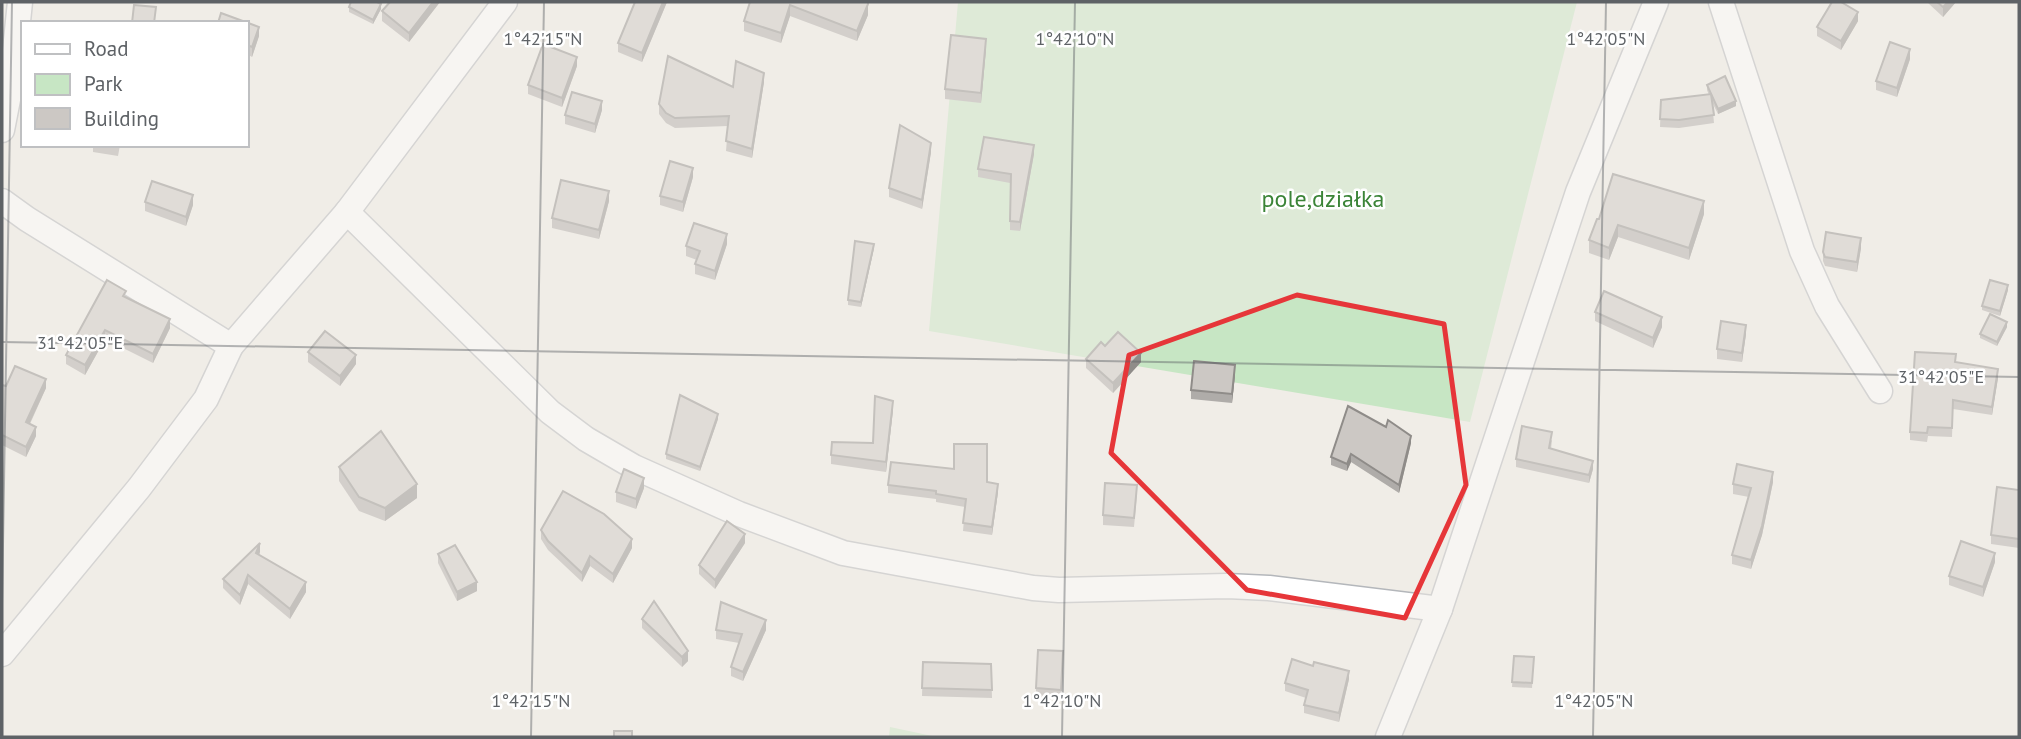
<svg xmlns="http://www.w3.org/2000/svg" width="2021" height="739" font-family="'PT Sans',sans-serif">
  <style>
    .green { fill: #c7e6c4 }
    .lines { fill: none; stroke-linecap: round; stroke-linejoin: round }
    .minor-casing { stroke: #b4b7bb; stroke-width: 27 }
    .minor { stroke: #fff; stroke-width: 24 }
    .wall { fill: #afaca9 }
    .shaded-wall { fill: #8f8c89 }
    .building { fill: #ccc8c4; stroke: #8f8c89; stroke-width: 2 }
    .marked { fill: none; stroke: #e63639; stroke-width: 5; stroke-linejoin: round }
    .ticks { fill: none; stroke: #5e6266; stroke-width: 2; stroke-opacity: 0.45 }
    .labels { text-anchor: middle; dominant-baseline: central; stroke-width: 5; stroke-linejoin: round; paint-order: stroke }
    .park-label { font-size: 24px; fill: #3b8437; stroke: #fff }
    .ticks-label { font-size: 18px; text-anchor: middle; fill: #5e6266; stroke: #fff; stroke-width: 5; stroke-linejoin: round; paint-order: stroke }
  </style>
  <rect width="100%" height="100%" fill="#f0ede7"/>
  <g class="green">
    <polygon points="958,2 1577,2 1470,422 929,331"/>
    <polygon points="890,727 937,737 889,737"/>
  </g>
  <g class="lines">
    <defs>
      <g id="minor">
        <polyline points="1721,2 1802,251 1827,306 1880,391"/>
        <polyline points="2,130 12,79 20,2"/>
        <polyline points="2,201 27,219 231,346"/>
        <polyline points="347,212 550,412 586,439 634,467 739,514 843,553 1033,588 1059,590 1227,586 1269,588 1440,609"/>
        <polyline points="2,654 139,488 206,399 231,346 347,212 505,2"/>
        <polyline points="1388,737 1440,609 1578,192 1656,2"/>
      </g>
    </defs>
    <use href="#minor" class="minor-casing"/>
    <use href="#minor" class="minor"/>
  </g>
  <g class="wall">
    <polygon points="440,2 409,42 382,21 382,11"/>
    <polygon points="635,2 667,2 642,62 618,52 618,43"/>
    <polygon points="750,2 868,2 868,15 857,41 790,16 781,43 744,31 744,21"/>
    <polygon points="1927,2 1956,2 1943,17"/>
    <polygon points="349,7 381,9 373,24 349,12"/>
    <polygon points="1858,21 1841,50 1817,36 1817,27"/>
    <polygon points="247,23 259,36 252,57 247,54"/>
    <polygon points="986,49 981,103 945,99 945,89"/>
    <polygon points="1910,59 1897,97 1876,90 1876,81"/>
    <polygon points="577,66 562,107 528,94 528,85"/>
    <polygon points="764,82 752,158 726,151 728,126 675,128 666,123 659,114 659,104 733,87"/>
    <polygon points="1707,85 1736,106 1718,114 1712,102 1714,123 1679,128 1660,127 1661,100 1709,95 1707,90"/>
    <polygon points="602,110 595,133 565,124 565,115"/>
    <polygon points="93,145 120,145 118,156 93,152"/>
    <polygon points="931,152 922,209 889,197 889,188"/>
    <polygon points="1034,154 1020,231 1010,230 1010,183 978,177 978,169"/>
    <polygon points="693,177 683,212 660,205 660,196"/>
    <polygon points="609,201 599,239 552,228 552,218"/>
    <polygon points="145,202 193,205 186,226 145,211"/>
    <polygon points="1704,214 1689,260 1618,237 1609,260 1589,253 1589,240 1599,219"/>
    <polygon points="727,244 715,280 695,274 695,264 697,260 686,256 686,246"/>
    <polygon points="874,248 861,307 848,305 848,300"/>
    <polygon points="1861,248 1857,272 1825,266 1823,261 1823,252"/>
    <polygon points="2008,290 2000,316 1982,310 1982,306"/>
    <polygon points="126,297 170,328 153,363 105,339 85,375 66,364 66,355"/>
    <polygon points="1595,312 1662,327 1653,348 1595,321"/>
    <polygon points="2007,327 1997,346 1980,338 1980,334"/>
    <polygon points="1746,334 1742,362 1717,359 1717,349"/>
    <polygon points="1105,346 1141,362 1113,393 1086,368 1086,359"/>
    <polygon points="308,352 356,364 340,386 308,362"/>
    <polygon points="1956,362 1998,378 1992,415 1953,409 1952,437 1928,436 1927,442 1910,440 1910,432"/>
    <polygon points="1235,375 1232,403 1191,399 1191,390"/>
    <polygon points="2,385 6,386 46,388 30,424 36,436 26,457 2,445"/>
    <polygon points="893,410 886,472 831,464 831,455 873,443"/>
    <polygon points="718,419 700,471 666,459 666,454"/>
    <polygon points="1552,440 1551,449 1593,469 1589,483 1516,467 1516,459"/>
    <polygon points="1411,443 1399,493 1351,462 1347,471 1331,465 1331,457"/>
    <polygon points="339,467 417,498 385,521 359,511 339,481"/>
    <polygon points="987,482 998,492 992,535 963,531 965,507 936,502 936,499 888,493 888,485"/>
    <polygon points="1773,482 1762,535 1751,569 1732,564 1732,555 1749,497 1733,494 1733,484"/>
    <polygon points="644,488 636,509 616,502 616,492"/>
    <polygon points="2019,490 2019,548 1991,544 1991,535"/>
    <polygon points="1137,494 1134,527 1103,525 1103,515"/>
    <polygon points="541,530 632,548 613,583 590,566 582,582 548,550 541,539"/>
    <polygon points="745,543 715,589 699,574 699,565"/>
    <polygon points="260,552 259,555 306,592 290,619 248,584 240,605 223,588 223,579"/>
    <polygon points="438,554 477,591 457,601 438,563"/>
    <polygon points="1995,562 1983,597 1949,585 1949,576"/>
    <polygon points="642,619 688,661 682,667 642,628"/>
    <polygon points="716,630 766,630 743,681 731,676 731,667 739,643 716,639"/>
    <polygon points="1514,656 1534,657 1532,688 1512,687"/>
    <polygon points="1063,661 1061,699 1036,698 1036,688"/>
    <polygon points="923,662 991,664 992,698 922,696"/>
    <polygon points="1349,679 1339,722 1304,713 1304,705 1306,698 1285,691 1285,683"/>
  </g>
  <g class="shaded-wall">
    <polygon points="433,2 440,2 409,42 409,33"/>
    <polygon points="663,2 667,2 642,62 642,53"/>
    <polygon points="1948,2 1956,2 1943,17 1943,7"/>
    <polygon points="381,4 381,9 373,24 373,20"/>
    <polygon points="868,4 868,15 857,41 857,31"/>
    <polygon points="790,5 790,16 781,43 781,33"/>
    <polygon points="1858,12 1858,21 1841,50 1841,41"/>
    <polygon points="259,27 259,36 252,57 252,47"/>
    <polygon points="986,39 986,49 981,103 981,93"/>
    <polygon points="1910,49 1910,59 1897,97 1897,88"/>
    <polygon points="577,57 577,66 562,107 562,98"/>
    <polygon points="764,73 764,82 752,158 752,149"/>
    <polygon points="602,101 602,110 595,133 595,124"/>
    <polygon points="1736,101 1736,106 1718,114 1718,109"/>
    <polygon points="931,143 931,152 922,209 922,200"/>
    <polygon points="1034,145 1034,154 1020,231 1020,222"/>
    <polygon points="693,168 693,177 683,212 683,202"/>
    <polygon points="609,191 609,201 599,239 599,230"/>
    <polygon points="193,195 193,205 186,226 186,217"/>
    <polygon points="1704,201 1704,214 1689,260 1689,248"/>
    <polygon points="1618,225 1618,237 1609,260 1609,248"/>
    <polygon points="727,234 727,244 715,280 715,271"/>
    <polygon points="1861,238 1861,248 1857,272 1857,262"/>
    <polygon points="874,244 874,248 861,307 861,302"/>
    <polygon points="2008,285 2008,290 2000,316 2000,311"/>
    <polygon points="1662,317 1662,327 1653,348 1653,338"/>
    <polygon points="170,319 170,328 153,363 153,354"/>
    <polygon points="2007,322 2007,327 1997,346 1997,342"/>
    <polygon points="1746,325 1746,334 1742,362 1742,353"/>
    <polygon points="105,330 105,339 85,375 85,365"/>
    <polygon points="1141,353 1141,362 1113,393 1113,383"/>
    <polygon points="356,355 356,364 340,386 340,376"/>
    <polygon points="1235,365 1235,375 1232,403 1232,394"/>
    <polygon points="1998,369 1998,378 1992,415 1992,407"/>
    <polygon points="46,379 46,388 26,431 26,422"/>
    <polygon points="893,401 893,410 886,472 886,462"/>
    <polygon points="718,414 718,419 700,471 700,467"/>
    <polygon points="36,427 36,436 26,457 26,447"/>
    <polygon points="1411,436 1411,443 1399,493 1399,485"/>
    <polygon points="1351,454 1351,462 1347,471 1347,464"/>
    <polygon points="1593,461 1593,469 1589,483 1589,475"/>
    <polygon points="1773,472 1773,482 1762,535 1751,569 1751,560"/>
    <polygon points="644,478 644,488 636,509 636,499"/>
    <polygon points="417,484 417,498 385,521 385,508"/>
    <polygon points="998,484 998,492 992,535 992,527"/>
    <polygon points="745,534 745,543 715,589 715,580"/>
    <polygon points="632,539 632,548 613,583 613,574"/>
    <polygon points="260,543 260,552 256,563 256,553"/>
    <polygon points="1995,553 1995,562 1983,597 1983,587"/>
    <polygon points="590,556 590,566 582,582 582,573"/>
    <polygon points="248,575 248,584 240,605 240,595"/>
    <polygon points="306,582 306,592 290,619 290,609"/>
    <polygon points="477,582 477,591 457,601 457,592"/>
    <polygon points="766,620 766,630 743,681 743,672"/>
    <polygon points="688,651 688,661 682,667 682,657"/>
    <polygon points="1349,671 1349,679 1339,722 1339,713"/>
  </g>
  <g class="building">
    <polygon points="351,2 377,2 381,4 373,20 349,7"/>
    <polygon points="390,2 433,2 409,33 382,11"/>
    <polygon points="635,2 663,2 642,53 618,43"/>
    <polygon points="750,2 868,2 868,4 857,31 790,5 781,33 744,21"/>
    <polygon points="1832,2 1841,2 1858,12 1841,41 1817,27"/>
    <polygon points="1937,2 1948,2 1943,7"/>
    <polygon points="134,5 156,7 154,23 132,23"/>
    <polygon points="221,13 259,27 252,47 247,45 247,23 218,23"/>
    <polygon points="951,35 986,39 981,93 945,89"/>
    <polygon points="1890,42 1910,49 1897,88 1876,81"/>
    <polygon points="543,44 577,57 562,98 528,85"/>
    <polygon points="668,56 733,87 736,61 764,73 752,149 726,141 729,116 675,118 666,113 659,104"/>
    <polygon points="1725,76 1736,101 1718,109 1707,85"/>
    <polygon points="572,92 602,101 595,124 565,115"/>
    <polygon points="1711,94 1714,115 1679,120 1660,119 1661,100"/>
    <polygon points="900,125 931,143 922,200 889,188"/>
    <polygon points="984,137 1034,145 1020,222 1010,221 1011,174 978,169"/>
    <polygon points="670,161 693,168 683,202 660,196"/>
    <polygon points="1613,174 1704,201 1689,248 1618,225 1609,248 1589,240 1597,219 1599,219"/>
    <polygon points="561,180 609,191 599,230 552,218"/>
    <polygon points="152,181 193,195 186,217 145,202"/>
    <polygon points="694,223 727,234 715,271 695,264 700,251 686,246"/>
    <polygon points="1826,232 1861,238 1857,262 1825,257 1823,252"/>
    <polygon points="855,241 874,244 861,302 848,300"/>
    <polygon points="107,280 126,291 123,296 170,319 153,354 105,330 85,365 66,355"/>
    <polygon points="1990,280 2008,285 2000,311 1982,306"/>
    <polygon points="1604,291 1662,317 1653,338 1595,312"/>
    <polygon points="1990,314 2007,322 1997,342 1980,334"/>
    <polygon points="1721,321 1746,325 1742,353 1717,349"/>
    <polygon points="325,331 356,355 340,376 308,352"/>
    <polygon points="1118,332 1141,353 1113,383 1086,359 1101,342 1105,346"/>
    <polygon points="1915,352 1956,354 1955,362 1998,369 1992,407 1953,400 1952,428 1928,427 1927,433 1910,432"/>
    <polygon points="1194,361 1235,365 1232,394 1191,390"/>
    <polygon points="15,366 46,379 26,422 36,427 26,447 2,435 2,385 6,386"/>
    <polygon points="680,395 718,414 700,467 666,454"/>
    <polygon points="875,396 893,401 886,462 831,455 832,442 873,443"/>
    <polygon points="1348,406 1386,427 1388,420 1411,436 1399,485 1351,454 1347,464 1331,457"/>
    <polygon points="1522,426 1552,432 1549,448 1593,461 1589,475 1516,459"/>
    <polygon points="381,431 417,484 385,508 359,497 339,467"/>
    <polygon points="954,444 987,444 987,482 998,484 992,527 963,523 966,499 936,494 936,491 888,485 891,462 954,469"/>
    <polygon points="1737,464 1773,472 1762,526 1751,560 1732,555 1751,488 1733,484"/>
    <polygon points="624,469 644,478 636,499 616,492"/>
    <polygon points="1105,483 1137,485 1134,518 1103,515"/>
    <polygon points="1997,487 2019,490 2019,539 1991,535"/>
    <polygon points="563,491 604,514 632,539 613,574 590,556 582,573 548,541 541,530"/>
    <polygon points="727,521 745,534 715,580 699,565"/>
    <polygon points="1961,541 1995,553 1983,587 1949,576"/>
    <polygon points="260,543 256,553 306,582 290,609 248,575 240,595 223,579"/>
    <polygon points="455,545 477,582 457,592 438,554"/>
    <polygon points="654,601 688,651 682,657 642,619"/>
    <polygon points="721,602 766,620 743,672 731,667 742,634 716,630"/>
    <polygon points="1038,650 1063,651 1061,690 1036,688"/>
    <polygon points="1514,656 1534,657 1532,683 1512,682"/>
    <polygon points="1292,659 1313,666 1314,662 1349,671 1339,713 1304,705 1308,690 1285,683"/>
    <polygon points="923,662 991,664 992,690 922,688"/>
    <rect x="614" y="731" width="18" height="6"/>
  </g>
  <path d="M0 0H2021V739H0ZM1297 295 1444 324 1466 485 1405 618 1247 590 1111 453 1129 355Z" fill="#f0ede7" fill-opacity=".55" fill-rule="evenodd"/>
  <path class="marked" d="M1297 295 1444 324 1466 485 1405 618 1247 590 1111 453 1129 355Z"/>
  <path class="ticks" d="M2 342 2019 377M2 604 12 2M531 737 544 2M1062 737 1075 2M1593 737 1606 2"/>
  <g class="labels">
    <g class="park-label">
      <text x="1323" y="198">pole,działka</text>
    </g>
  </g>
  <g class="ticks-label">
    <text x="543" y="45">1°42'15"N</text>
    <text x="1075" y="45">1°42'10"N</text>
    <text x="1606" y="45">1°42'05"N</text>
    <text x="80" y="349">31°42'05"E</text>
    <text x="1941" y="383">31°42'05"E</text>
    <text x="531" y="707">1°42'15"N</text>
    <text x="1062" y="707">1°42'10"N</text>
    <text x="1594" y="707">1°42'05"N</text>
  </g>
  <rect width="2021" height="739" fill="none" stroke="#5e6266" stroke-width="7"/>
  <rect x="21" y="21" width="228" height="126" fill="#ffffff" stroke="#bfc0c2" stroke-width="2"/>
  <rect x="35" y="44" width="35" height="10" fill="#ffffff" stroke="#bfc0c2" stroke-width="2"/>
  <text x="84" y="56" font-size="21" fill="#5e6266">Road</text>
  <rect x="35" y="74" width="35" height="21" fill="#c7e6c4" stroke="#bfc0c2" stroke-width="2"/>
  <text x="84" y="91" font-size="21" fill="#5e6266">Park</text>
  <rect x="35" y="108" width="35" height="21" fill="#ccc8c4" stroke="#bfc0c2" stroke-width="2"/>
  <text x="84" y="126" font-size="21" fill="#5e6266">Building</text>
</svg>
